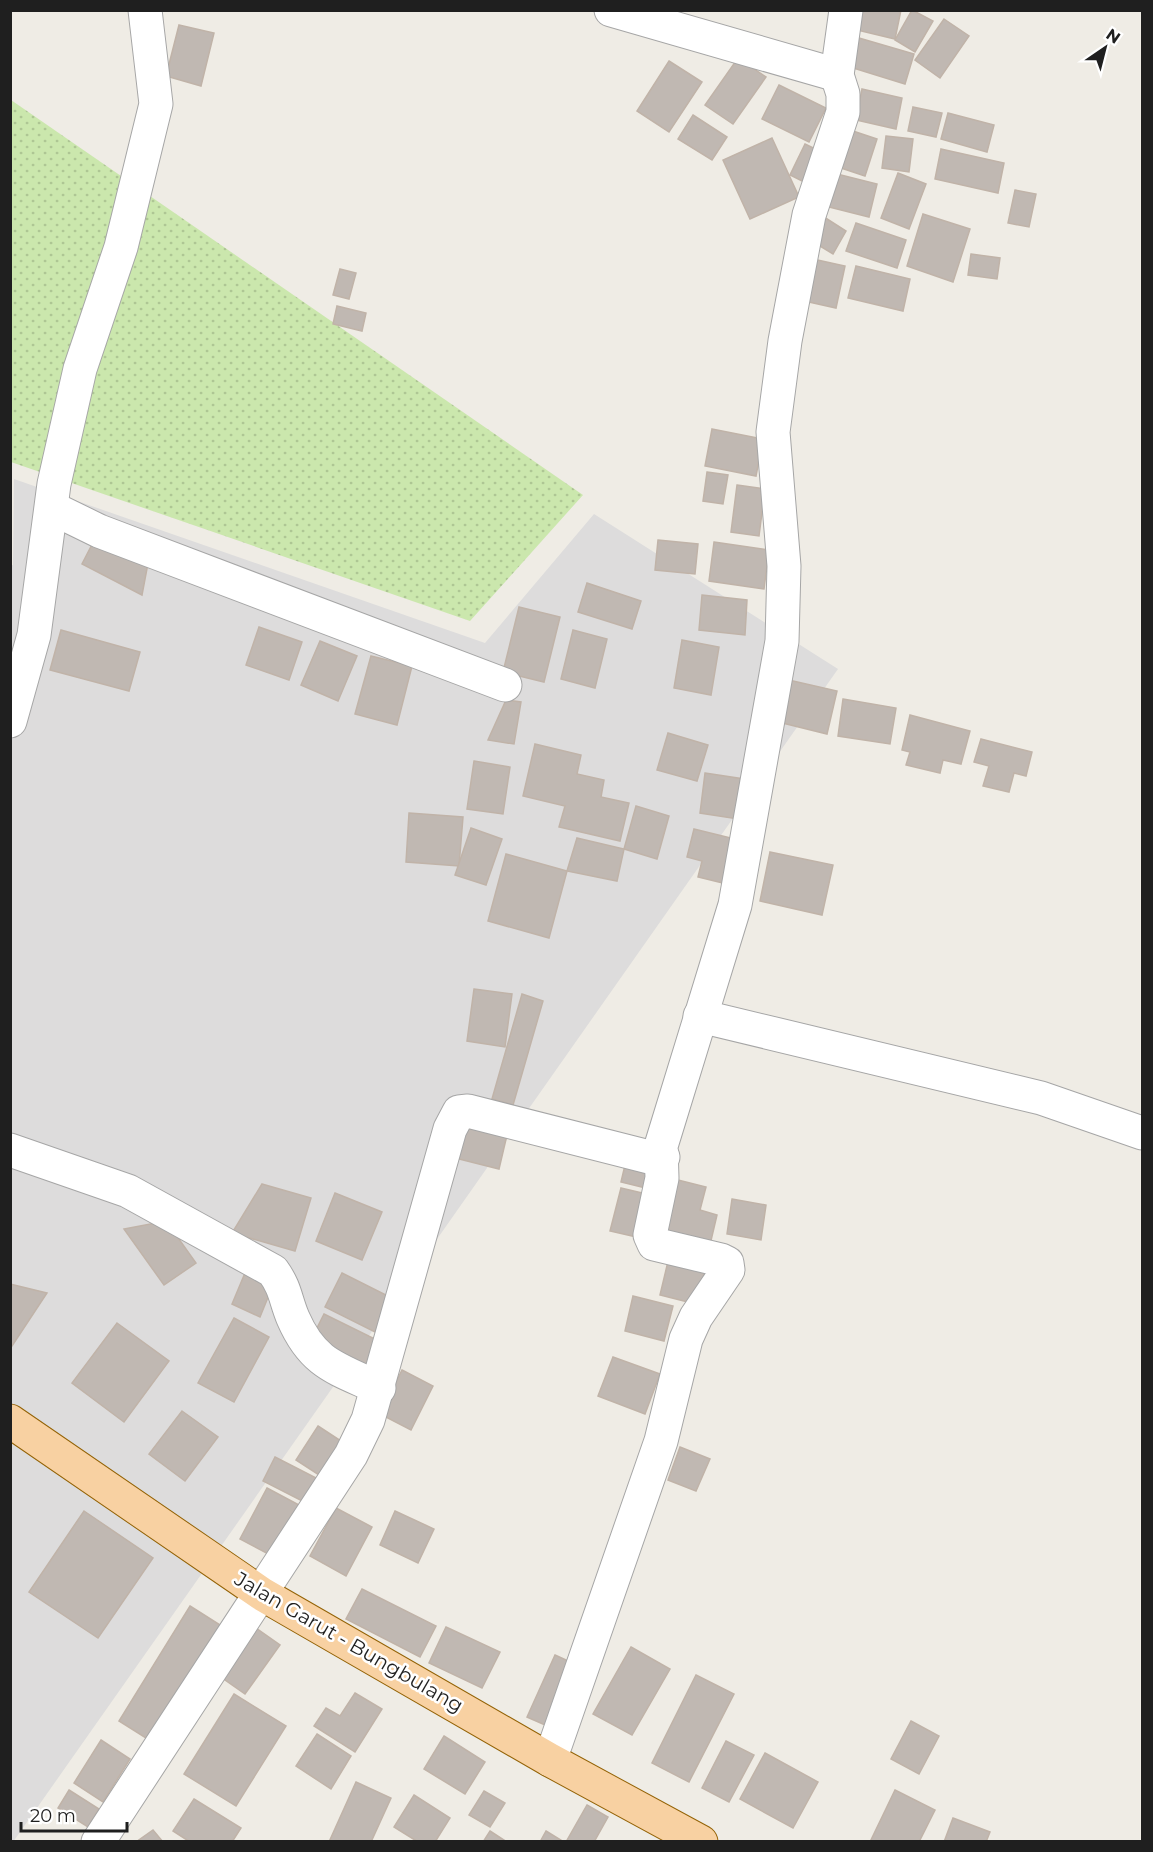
<svg xmlns="http://www.w3.org/2000/svg" width="1153" height="1852" font-family="Montserrat,sans-serif">
  <style>
    .residential { fill: #dddcdc }
    .grass { fill: url(#grass-dots) }
    .building { fill: #c0b8b2; stroke: #c0b3a8; stroke-width: 1.5 }
    .lines { fill: none; stroke-linecap: round; stroke-linejoin: round }
    .street-casing { stroke: #a6a6a6; stroke-width: 35 }
    .primary-casing { stroke: #946306; stroke-width: 35 }
    .street { stroke: #fff; stroke-width: 33 }
    .primary { stroke: #f8d1a2; stroke-width: 33 }
    .labels { text-anchor: middle; dominant-baseline: central; stroke-width: 5; stroke-linejoin: round; paint-order: stroke }
    .street-label { font-size: 20px; fill: #1f1f1f; stroke: #fff }
  </style>
  <defs>
    <pattern id="grass-dots" width="8" height="8" patternUnits="userSpaceOnUse" patternTransform="scale(1.5)"><rect width="8" height="8" fill="#cbe7ad"/><path d="M2 2h.1M6 6h.1" fill="none" stroke="#aec694" stroke-width="1.8" stroke-linecap="round"/></pattern>
  </defs>
  <rect width="100%" height="100%" fill="#efece5"/>
  <polygon class="residential" points="14,479 485,643 594,514 838,669 13,1842 10,1841 10,566 13,565"/>
  <polygon class="grass" points="11,100 583,495 470,621 11,462"/>
  <g class="building">
    <polygon points="862,10 901,10 895,39 857,30"/>
    <polygon points="912,10 933,21 915,52 895,40"/>
    <polygon points="944,19 969,36 940,78 915,60"/>
    <polygon points="179,25 214,33 201,86 166,76"/>
    <polygon points="859,38 914,54 905,84 850,67"/>
    <polygon points="738,58 766,77 733,124 705,105"/>
    <polygon points="669,61 702,82 669,132 637,111"/>
    <polygon points="779,85 826,108 809,142 762,119"/>
    <polygon points="862,89 902,98 896,129 856,120"/>
    <polygon points="913,107 942,113 936,137 908,131"/>
    <polygon points="948,113 994,125 987,152 941,139"/>
    <polygon points="693,115 727,137 712,160 678,139"/>
    <polygon points="847,129 877,139 865,176 835,166"/>
    <polygon points="886,136 913,139 909,172 882,168"/>
    <polygon points="772,138 799,197 750,219 723,160"/>
    <polygon points="805,144 828,155 812,186 790,175"/>
    <polygon points="941,149 1004,163 998,193 935,179"/>
    <polygon points="829,172 877,184 869,217 821,205"/>
    <polygon points="898,173 926,184 909,229 881,218"/>
    <polygon points="1015,190 1036,194 1029,227 1008,223"/>
    <polygon points="923,214 970,229 953,282 907,266"/>
    <polygon points="824,217 846,231 833,254 810,240"/>
    <polygon points="856,223 906,240 897,268 846,251"/>
    <polygon points="971,254 1000,258 997,279 968,275"/>
    <polygon points="813,259 845,266 836,308 804,301"/>
    <polygon points="856,266 910,279 903,311 848,298"/>
    <polygon points="340,269 356,273 349,299 333,295"/>
    <polygon points="337,306 366,313 362,331 333,324"/>
    <polygon points="712,429 763,439 756,476 705,466"/>
    <polygon points="707,472 728,475 723,504 703,501"/>
    <polygon points="737,485 765,489 759,536 731,532"/>
    <polygon points="99,531 149,558 142,595 82,564"/>
    <polygon points="658,540 698,544 695,574 655,570"/>
    <polygon points="714,542 769,550 764,589 709,581"/>
    <polygon points="587,583 641,601 632,629 578,612"/>
    <polygon points="702,595 747,600 745,635 699,630"/>
    <polygon points="519,607 560,617 544,682 503,672"/>
    <polygon points="259,627 302,642 289,680 246,665"/>
    <polygon points="61,630 140,652 129,691 50,670"/>
    <polygon points="573,630 607,639 595,688 561,679"/>
    <polygon points="682,640 719,647 711,695 674,688"/>
    <polygon points="320,641 357,656 338,701 301,685"/>
    <polygon points="371,656 412,666 397,725 355,714"/>
    <polygon points="780,678 837,691 827,734 770,720"/>
    <polygon points="843,699 896,708 890,744 838,736"/>
    <polygon points="506,700 521,702 514,744 488,740"/>
    <polygon points="910,715 970,731 961,764 943,760 940,773 906,765 910,752 902,750"/>
    <polygon points="668,733 708,745 697,781 657,770"/>
    <polygon points="981,739 1032,752 1026,776 1014,773 1009,792 983,786 989,766 974,762"/>
    <polygon points="535,744 581,755 577,774 604,780 601,797 629,803 620,841 559,827 565,806 523,796"/>
    <polygon points="474,761 510,767 503,814 467,809"/>
    <polygon points="705,773 744,779 738,819 700,813"/>
    <polygon points="636,806 669,816 657,859 624,849"/>
    <polygon points="409,813 463,817 459,866 406,862"/>
    <polygon points="471,828 502,839 486,885 455,875"/>
    <polygon points="694,829 735,839 727,884 698,877 702,861 687,857"/>
    <polygon points="577,838 624,849 617,881 567,871"/>
    <polygon points="770,852 833,865 822,915 760,901"/>
    <polygon points="506,854 567,871 549,938 488,921"/>
    <polygon points="474,989 512,994 505,1047 467,1041"/>
    <polygon points="522,994 543,1001 513,1105 492,1099"/>
    <polygon points="464,1124 507,1135 499,1169 455,1158"/>
    <polygon points="626,1161 656,1168 650,1189 621,1182"/>
    <polygon points="674,1179 706,1187 700,1210 717,1215 709,1249 660,1235"/>
    <polygon points="262,1184 311,1198 295,1251 232,1233"/>
    <polygon points="621,1188 651,1195 641,1238 610,1231"/>
    <polygon points="335,1193 382,1212 362,1260 316,1241"/>
    <polygon points="732,1199 766,1205 761,1240 727,1234"/>
    <polygon points="166,1221 196,1263 164,1285 124,1229"/>
    <polygon points="670,1253 707,1263 696,1304 660,1295"/>
    <polygon points="245,1273 273,1285 260,1317 232,1304"/>
    <polygon points="342,1273 396,1300 379,1334 325,1307"/>
    <polygon points="10,1284 47,1293 10,1349"/>
    <polygon points="633,1296 673,1306 664,1341 625,1331"/>
    <polygon points="324,1314 379,1341 365,1369 310,1342"/>
    <polygon points="234,1318 269,1337 234,1402 198,1383"/>
    <polygon points="117,1323 169,1361 124,1422 72,1383"/>
    <polygon points="613,1357 660,1374 645,1414 598,1396"/>
    <polygon points="402,1370 433,1386 411,1430 380,1414"/>
    <polygon points="182,1411 218,1437 185,1481 149,1454"/>
    <polygon points="318,1426 341,1441 319,1475 296,1460"/>
    <polygon points="680,1447 710,1459 696,1491 668,1480"/>
    <polygon points="275,1457 326,1483 314,1507 263,1481"/>
    <polygon points="267,1488 301,1506 274,1557 240,1539"/>
    <polygon points="336,1508 372,1527 346,1576 310,1556"/>
    <polygon points="84,1511 153,1558 98,1638 29,1592"/>
    <polygon points="395,1511 434,1529 418,1563 380,1545"/>
    <polygon points="362,1589 436,1626 420,1657 346,1619"/>
    <polygon points="190,1606 228,1630 157,1745 119,1721"/>
    <polygon points="253,1626 280,1645 245,1694 218,1675"/>
    <polygon points="446,1627 500,1652 482,1688 429,1663"/>
    <polygon points="631,1647 670,1669 632,1735 593,1714"/>
    <polygon points="555,1655 579,1666 552,1728 527,1717"/>
    <polygon points="696,1675 734,1694 689,1782 652,1763"/>
    <polygon points="355,1693 382,1709 355,1752 314,1726 326,1708 340,1716"/>
    <polygon points="234,1694 286,1726 236,1806 184,1774"/>
    <polygon points="911,1721 939,1736 919,1774 891,1759"/>
    <polygon points="317,1734 351,1756 331,1789 296,1766"/>
    <polygon points="444,1736 485,1762 465,1794 424,1769"/>
    <polygon points="101,1740 130,1759 103,1802 74,1783"/>
    <polygon points="726,1741 754,1755 729,1802 702,1788"/>
    <polygon points="765,1753 818,1782 793,1828 740,1799"/>
    <polygon points="356,1782 391,1798 371,1842 329,1842"/>
    <polygon points="69,1790 99,1809 88,1827 58,1808"/>
    <polygon points="895,1790 935,1810 919,1842 870,1842"/>
    <polygon points="484,1791 505,1803 490,1827 469,1815"/>
    <polygon points="414,1795 450,1818 435,1842 418,1842 394,1827"/>
    <polygon points="194,1799 241,1828 232,1842 190,1842 173,1831"/>
    <polygon points="587,1805 608,1817 594,1842 566,1842"/>
    <polygon points="953,1818 990,1832 986,1842 944,1842"/>
    <polygon points="153,1830 163,1842 136,1842"/>
    <polygon points="490,1831 507,1842 483,1842"/>
    <polygon points="546,1831 564,1842 540,1842"/>
  </g>
  <g class="lines">
    <defs>
      <g id="street">
        <polyline points="611,10 837,75"/>
        <polyline points="52,508 99,531 505,685"/>
        <polyline points="10,721 34,635 54,484 80,369 121,247 156,104 145,10"/>
        <polyline points="700,1016 1041,1098 1142,1133"/>
        <path d="M10 1150 128 1191 273 1271C286 1289 285 1299 293 1318 313 1364 336 1368 379 1388"/>
        <polyline points="550,1760 661,1441 686,1339 696,1317 728,1270 727,1263 721,1260 654,1244 650,1235 662,1178 661,1146 735,905 782,641 784,566 773,432 785,341 809,215 843,112 843,94 837,75 846,10"/>
        <polyline points="98,1842 351,1455 368,1420 450,1129 459,1112 468,1111 653,1158 663,1157"/>
      </g>
      <polyline id="primary" points="10,1421 262,1594 550,1760 701,1842"/>
    </defs>
    <use href="#street" class="street-casing"/>
    <use href="#primary" class="primary-casing"/>
    <use href="#street" class="street"/>
    <use href="#primary" class="primary"/>
  </g>
  <g class="labels">
    <g class="street-label">
      <text transform="translate(349 1642) rotate(30)">Jalan Garut - Bungbulang</text>
    </g>
  </g>
  <rect width="1153" height="1852" fill="none" stroke="#1f1f1f" stroke-width="24"/>
  <g transform="translate(1105 48) rotate(35)" stroke="#ffffff" stroke-width="4.5" paint-order="stroke">
  <path d="M0-4.5L10 22L0 15L-10 22Z" fill="#1f1f1f"/>
  <text y="-9" font-size="16" font-weight="bold" text-anchor="middle" fill="#1f1f1f">N</text>
  </g>
  <path d="M21 1822v9h106v-9" fill="none" stroke="#1f1f1f" stroke-width="3"/>
  <text x="30" y="1822" font-size="18" fill="#1f1f1f" stroke="#ffffff" stroke-width="4.5" paint-order="stroke">20 m</text>
</svg>
